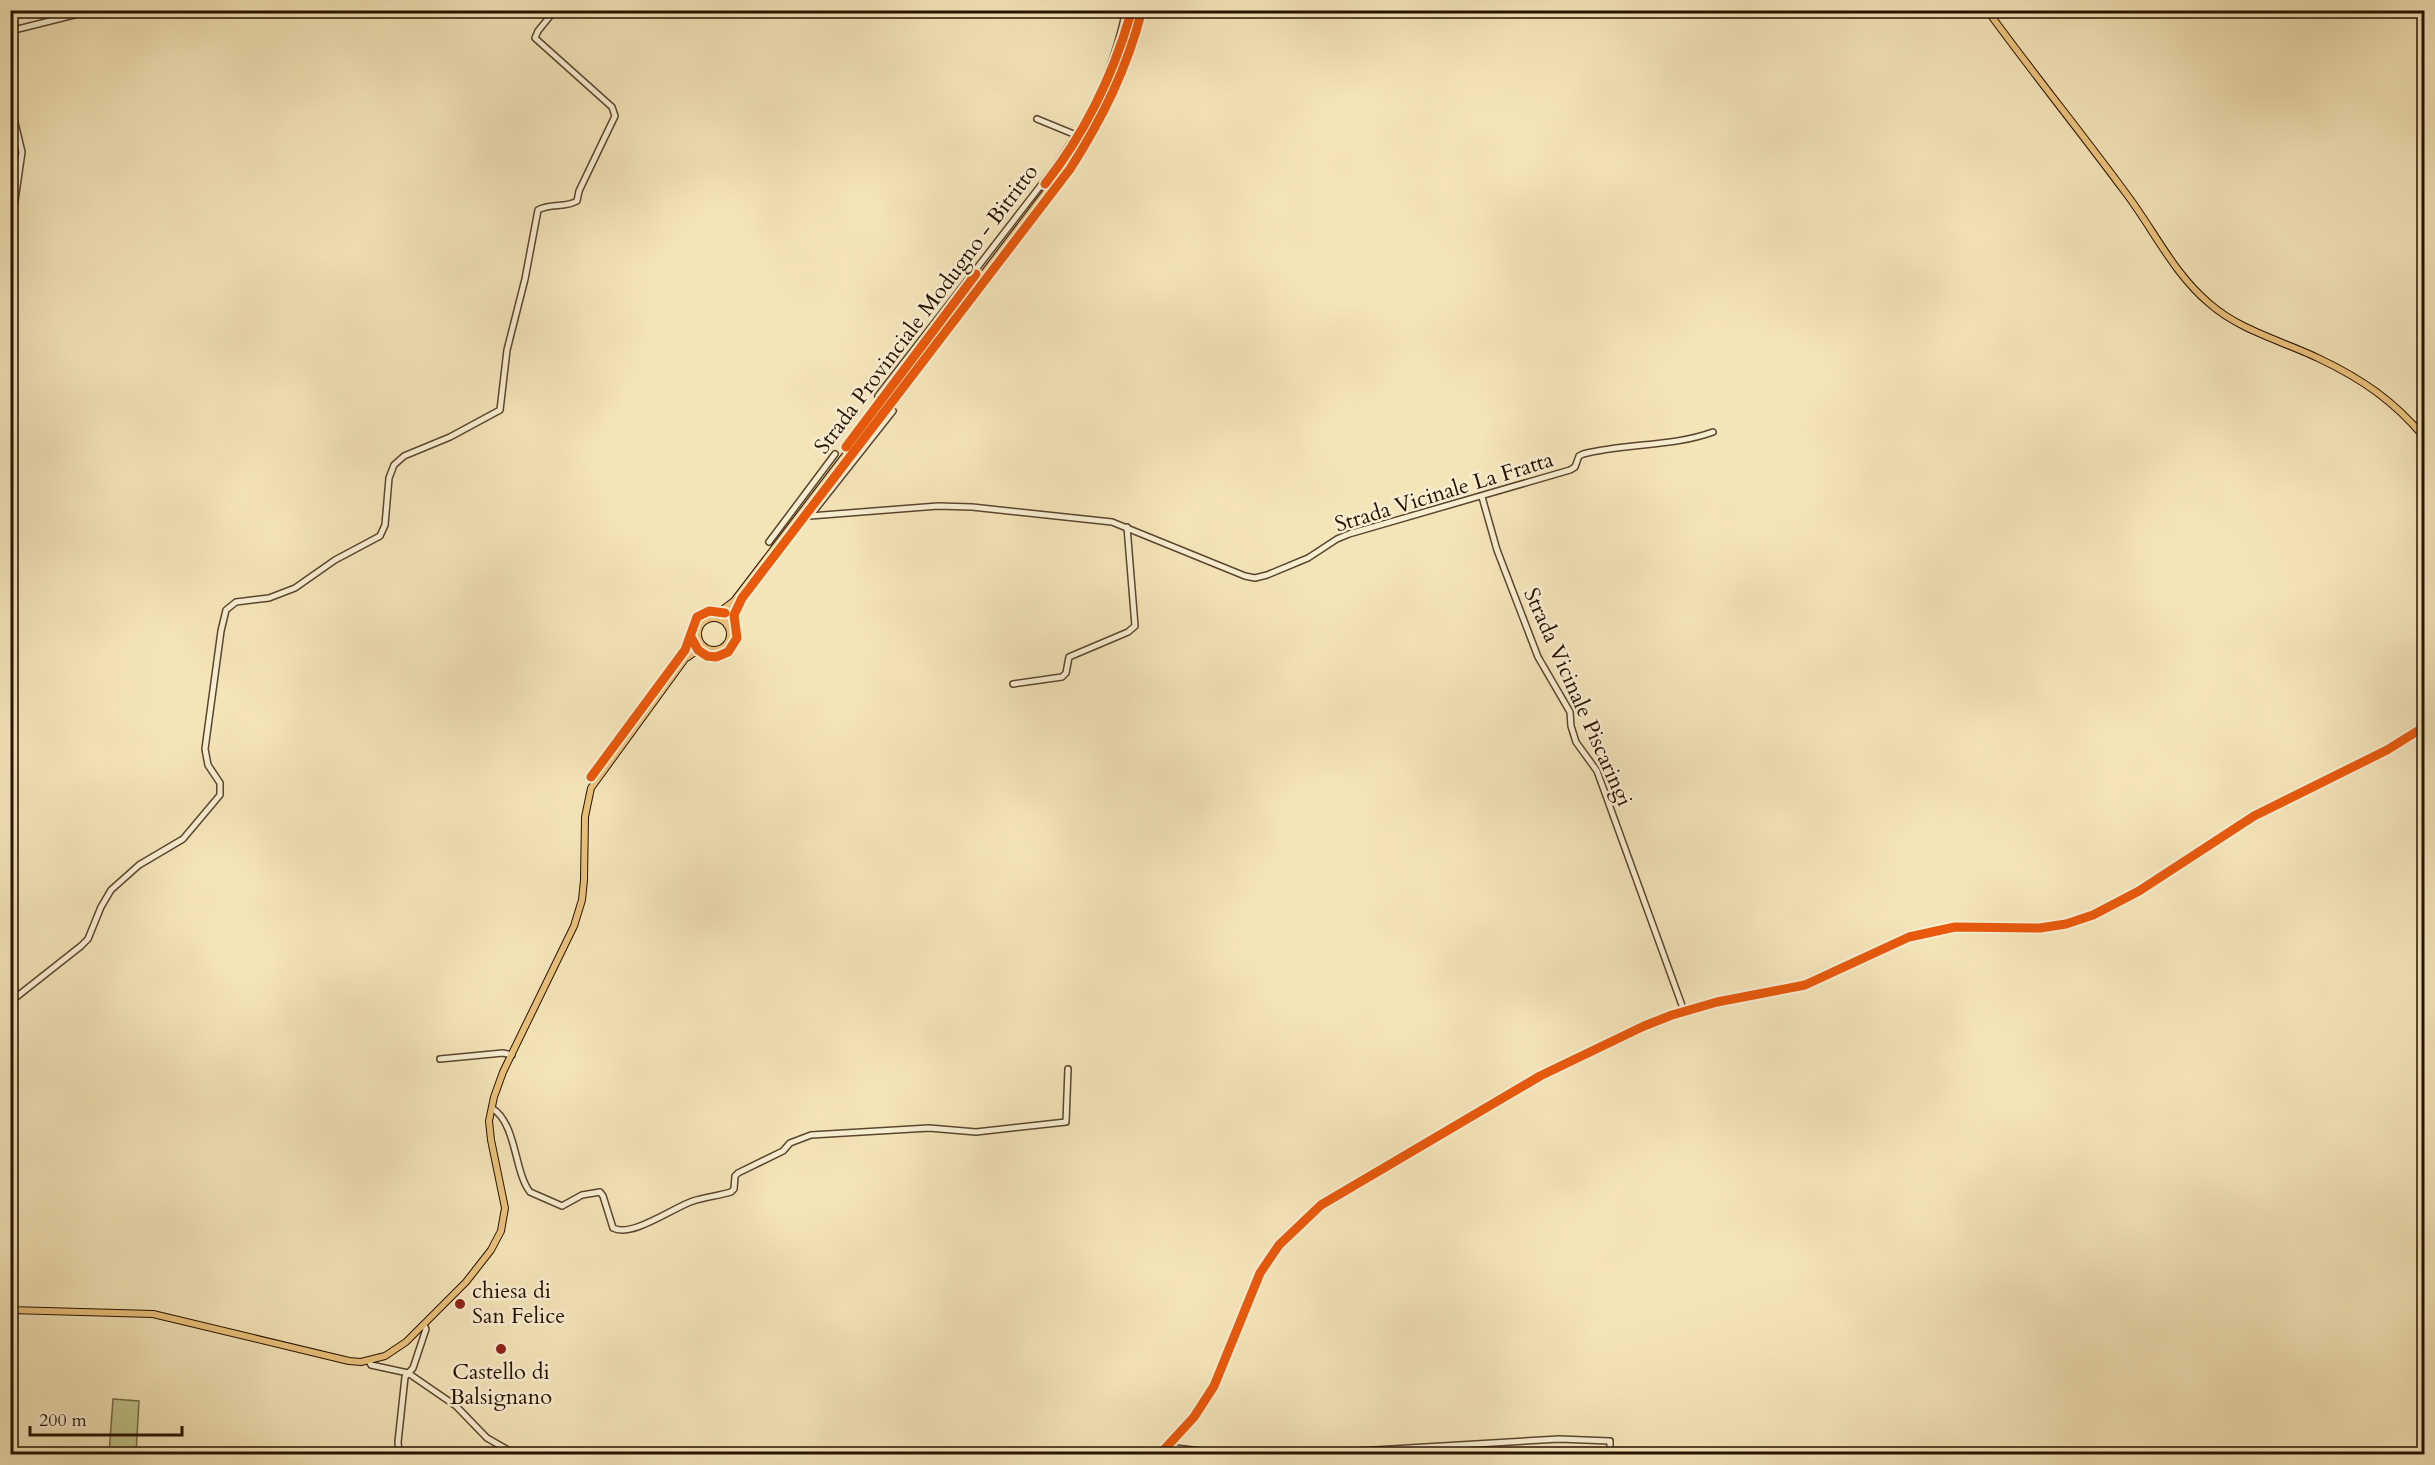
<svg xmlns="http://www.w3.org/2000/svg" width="2435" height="1465" font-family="Cardo,serif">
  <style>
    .garden { fill: #c0c38c; stroke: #746a46; stroke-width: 1.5 }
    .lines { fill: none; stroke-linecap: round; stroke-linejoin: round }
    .minor-casing { stroke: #5a462e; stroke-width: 8 }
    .major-casing { stroke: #271100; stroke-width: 8 }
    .minor { stroke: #f8eed2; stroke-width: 5 }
    .major { stroke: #eac27c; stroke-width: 6 }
    .cycleway-casing { stroke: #f8eed2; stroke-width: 13 }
    .cycleway { stroke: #e8590c; stroke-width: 9 }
    .poi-dot { fill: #8f2418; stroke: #f8eed2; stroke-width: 2 }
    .labels { text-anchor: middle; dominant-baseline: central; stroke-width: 5; stroke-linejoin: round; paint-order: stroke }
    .street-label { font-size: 22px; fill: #271100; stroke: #f8eed2 }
    .poi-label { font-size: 22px; fill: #271100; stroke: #f8eed2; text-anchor: start }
  </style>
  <rect width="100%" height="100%" fill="#f4e5b9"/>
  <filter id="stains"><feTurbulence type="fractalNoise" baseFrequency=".00333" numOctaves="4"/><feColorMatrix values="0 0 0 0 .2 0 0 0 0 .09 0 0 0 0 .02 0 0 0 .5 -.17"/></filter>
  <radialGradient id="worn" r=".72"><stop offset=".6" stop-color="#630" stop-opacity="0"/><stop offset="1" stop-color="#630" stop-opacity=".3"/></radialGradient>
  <polygon class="garden" points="113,1399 139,1401 136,1454 109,1454"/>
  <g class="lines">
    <defs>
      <g id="minor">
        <polyline points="10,31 94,10"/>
        <polyline points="10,102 22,152 10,235"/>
        <path d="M1037 119 1076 135C1100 98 1117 53 1126 10"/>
        <polyline points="878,396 1055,167 1076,135"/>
        <polyline points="1482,497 1497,550 1538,657 1570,712 1571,726 1576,742 1597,771 1684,1011"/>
        <path d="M801 515 810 516 938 506 972 507 1112 522 1245 576 1255 578 1267 575 1308 558 1337 539 1349 534 1570 470 1575 467 1579 456 1583 454C1626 443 1672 447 1713 432"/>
        <polyline points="810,516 893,411"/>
        <polyline points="769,542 835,454"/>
        <polyline points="1013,684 1062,677 1066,673 1069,657 1128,632 1135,626 1127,527"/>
        <path d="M10 1002 81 946 88 939 101 907 111 890 139 865 183 839 220 795V783L208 765 205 749 221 631 226 610 236 602 269 598 295 588 335 560 380 536 385 525 389 478 394 465 404 456 450 437 500 410 507 350 525 279 538 210C550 203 566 208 577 201L579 191 615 116 612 107 535 38 538 31 555 10"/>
        <polyline points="440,1059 503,1053 512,1055"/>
        <path d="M492 1108C517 1124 514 1172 530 1192L562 1206 582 1195 600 1192 603 1196 613 1228C632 1238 674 1207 693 1201 705 1197 718 1196 731 1192L734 1189 735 1176 738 1173 783 1151 790 1143 811 1135 929 1128 976 1132 1066 1122 1068 1069"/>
        <polyline points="369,1361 371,1365 408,1373 456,1406 487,1438 515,1454"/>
        <polyline points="1168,1447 1226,1454"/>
        <polyline points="399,1454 398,1442 405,1377 413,1368 426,1329 424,1325"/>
        <polyline points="1160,1454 1194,1417 1214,1386 1260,1273 1279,1245 1321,1205 1540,1076 1644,1026 1672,1015 1717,1002 1805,985 1909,937 1955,927 2040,928 2066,924 2093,915 2139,891 2254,816 2387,750 2424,727"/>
        <polyline points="1351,1454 1358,1451 1559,1439 1610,1441 1610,1454"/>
      </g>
      <g id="major">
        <path d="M1987 10C2032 72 2080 131 2125 192 2154 230 2173 273 2210 304 2241 331 2283 341 2320 359 2362 379 2394 401 2424 437"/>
        <path d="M713 617 734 601 1065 167C1097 118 1122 67 1137 10"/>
        <circle cx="714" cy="634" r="16"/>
        <polyline points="727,625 734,602"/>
        <polyline points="688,657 703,646"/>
        <polyline points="10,1310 153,1314 349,1361 361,1362 385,1356 406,1342 466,1282 491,1250 501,1231 505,1208 491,1140 489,1121 494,1097 503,1072 574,926 582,900 584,880 585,817 591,788 685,659 697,635"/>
      </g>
    </defs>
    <use href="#minor" class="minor-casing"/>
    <use href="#major" class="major-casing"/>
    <use href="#minor" class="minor"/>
    <use href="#major" class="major"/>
    <defs>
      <g id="cycleway">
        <path d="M1045 184C1085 133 1112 78 1130 16"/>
        <polyline points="846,447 976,274"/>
        <path d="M691 637 698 650 707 656 716 657 728 652 737 638 734 615 742 598 1070 169C1102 119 1127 69 1142 10"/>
        <polyline points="591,777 685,650 697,617 709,611 725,613"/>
        <polyline points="1160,1454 1194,1417 1214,1386 1260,1273 1279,1245 1321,1205 1540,1076 1644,1026 1672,1015 1717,1002 1805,985 1909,937 1955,927 2040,928 2066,924 2093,915 2139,891 2254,816 2387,750 2424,727"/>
      </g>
    </defs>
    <use href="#cycleway" class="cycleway-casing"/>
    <use href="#cycleway" class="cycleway"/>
  </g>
  <g class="poi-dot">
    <circle cx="460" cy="1304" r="6"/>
    <circle cx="501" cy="1349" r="6"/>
  </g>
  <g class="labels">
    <g class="street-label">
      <text transform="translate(926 309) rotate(-53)">Strada Provinciale Modugno - Bitritto</text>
      <text transform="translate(1444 492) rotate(-17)">Strada Vicinale La Fratta</text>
      <text transform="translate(1578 697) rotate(66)">Strada Vicinale Piscaringi</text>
    </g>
    <g class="poi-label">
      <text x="472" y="1291">chiesa di<tspan x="472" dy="25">San Felice</tspan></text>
      <text x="501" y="1372" text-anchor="middle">Castello di<tspan x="501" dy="25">Balsignano</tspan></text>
    </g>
  </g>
  <rect width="2435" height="1465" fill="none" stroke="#f4e5b9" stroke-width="36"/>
  <rect x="12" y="12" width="2411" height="1441" fill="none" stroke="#271100" stroke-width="3"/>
  <rect x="18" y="18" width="2399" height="1429" fill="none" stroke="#271100" stroke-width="1.5"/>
  <path d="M30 1426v9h152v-9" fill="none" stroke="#271100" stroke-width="3"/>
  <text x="39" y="1426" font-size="18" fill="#271100" stroke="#f8eed2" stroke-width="4.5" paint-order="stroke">200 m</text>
  <rect width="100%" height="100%" filter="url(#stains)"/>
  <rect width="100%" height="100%" fill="url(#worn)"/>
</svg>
